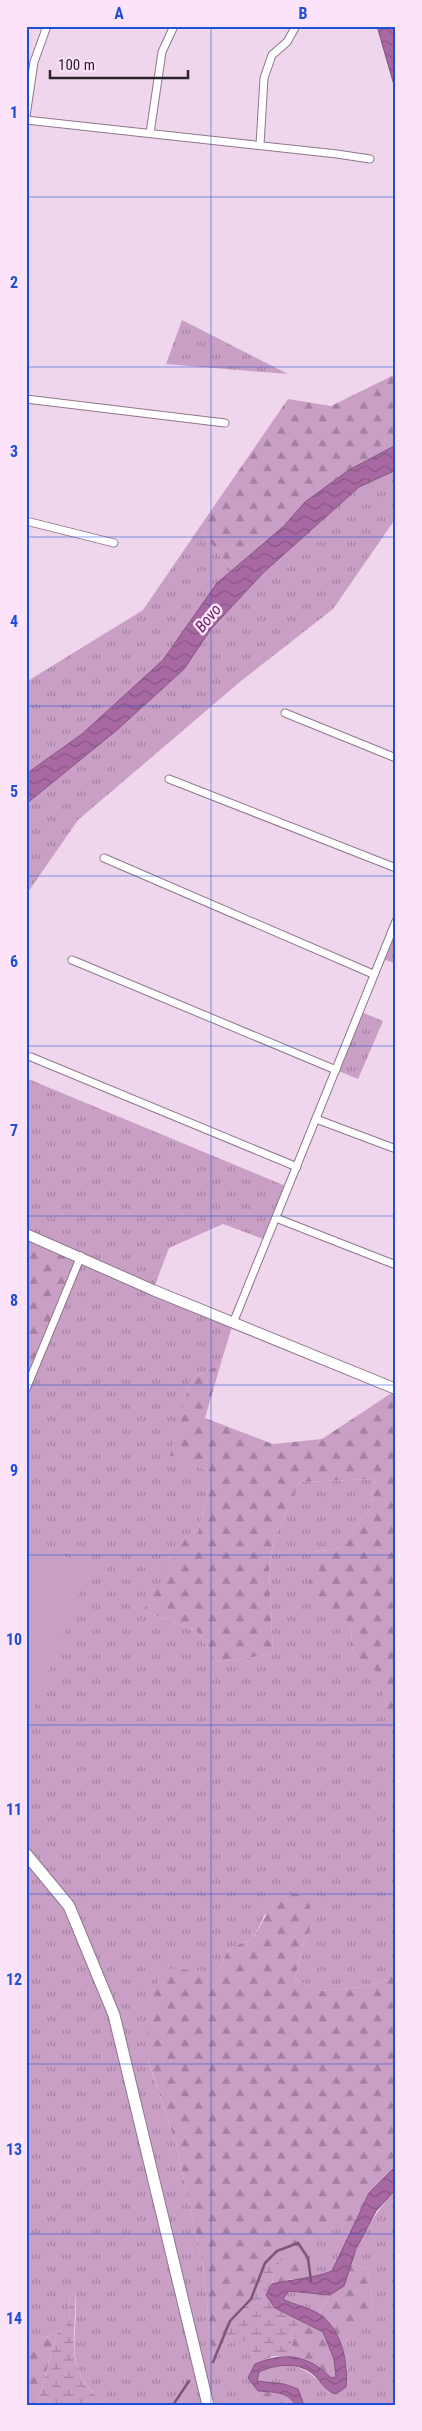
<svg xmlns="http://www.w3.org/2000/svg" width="422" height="2431" font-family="'Roboto Condensed',sans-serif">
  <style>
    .grass { fill: url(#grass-tufts) }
    .forest { fill: url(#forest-firs) }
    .wetland { fill: url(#wetland-marsh) }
    .pitch { fill: #ca9fc5 }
    .water { fill: url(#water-waves); stroke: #83537e }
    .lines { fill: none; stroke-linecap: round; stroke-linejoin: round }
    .stream { stroke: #83537e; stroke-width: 2.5 }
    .street-casing { stroke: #8e778c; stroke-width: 9 }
    .secondary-casing { stroke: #8e778c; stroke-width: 12 }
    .primary-casing { stroke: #8e778c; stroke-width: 13 }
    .street { stroke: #fff; stroke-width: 7 }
    .secondary { stroke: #fff; stroke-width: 10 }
    .primary { stroke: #fff; stroke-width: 11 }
    .grid { fill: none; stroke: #1d4ed8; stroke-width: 1; stroke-opacity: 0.55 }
    .labels { text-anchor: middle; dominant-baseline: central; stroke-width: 5; stroke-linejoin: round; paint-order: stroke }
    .water-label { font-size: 16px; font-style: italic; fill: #681964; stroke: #fde3f9 }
    .neatline { fill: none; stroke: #1d4ed8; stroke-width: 2 }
    .grid-label { font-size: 16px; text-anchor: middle; font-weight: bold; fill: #1d4ed8 }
  </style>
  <defs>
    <pattern id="grass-tufts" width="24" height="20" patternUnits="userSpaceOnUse" patternTransform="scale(1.25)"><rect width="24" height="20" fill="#ca9fc5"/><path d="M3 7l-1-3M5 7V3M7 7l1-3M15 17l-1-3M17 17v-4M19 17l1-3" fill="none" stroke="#a481a0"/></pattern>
    <pattern id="forest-firs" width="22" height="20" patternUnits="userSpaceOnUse" patternTransform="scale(1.25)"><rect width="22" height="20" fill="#ca9fc5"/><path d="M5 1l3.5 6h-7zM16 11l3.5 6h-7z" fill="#a481a0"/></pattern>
    <pattern id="wetland-marsh" width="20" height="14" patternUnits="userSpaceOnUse" patternTransform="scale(1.25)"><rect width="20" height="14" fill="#ca9fc5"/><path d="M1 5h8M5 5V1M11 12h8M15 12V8" fill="none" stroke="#a481a0"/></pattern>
    <pattern id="water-waves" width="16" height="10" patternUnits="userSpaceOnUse" patternTransform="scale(1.25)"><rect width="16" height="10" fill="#a868a2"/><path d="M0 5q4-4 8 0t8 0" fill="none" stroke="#895584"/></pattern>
  </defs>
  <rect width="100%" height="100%" fill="#efd6ec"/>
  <g class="grass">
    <polygon points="182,320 288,374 166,364"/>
    <polygon points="396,470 396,518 333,609 241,681 78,820 26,895 26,804 117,730 184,669 211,629 263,573 359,487"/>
    <polygon points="199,528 232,570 217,583 163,660 82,734 26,774 26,682 143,610"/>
    <polygon points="396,921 396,964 381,958"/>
    <polygon points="359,1011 383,1021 358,1079 336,1070"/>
    <path d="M26 1078 288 1187 266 1240 223 1224 169 1248 153 1290 233 1323 221 1363 190 1381 171 1455 212 1473 198 1533 143 1611 196 1630 217 1662 273 1654 269 1567 274 1537 300 1482 375 1479 370 1509 340 1548 314 1552 350 1623 353 1653 383 1676V1712L396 1716V1962L389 1980 361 1987 319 1991 295 1979 302 1948 314 1921 265 1914 253 1939 229 1948 218 1972 148 2060 176 2144 203 2265 213 2360 220 2345 250 2339 255 2364 248 2378 258 2391 253 2405H101C96 2392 85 2386 81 2377 68 2350 79 2322 75 2294H70L69 2322 57 2333 26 2345Z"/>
    <path d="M396 2189V2405H304L298 2389 284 2384 257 2381 259 2372C291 2357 308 2368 330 2393L348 2370 342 2346 373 2310 368 2269 351 2263C361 2235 376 2211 396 2189Z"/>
    <polygon points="357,2218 332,2271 311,2279 308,2258 298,2243"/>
    <polygon points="289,2291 330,2295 319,2314 283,2299"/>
  </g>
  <g class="forest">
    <polygon points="394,375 396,377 396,445 349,470 305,502 283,527 232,570 199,528 288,399 331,406"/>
    <polygon points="26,1234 81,1256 26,1389"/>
    <polygon points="221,1363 205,1418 273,1444 322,1439 396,1390 396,1716 383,1713 382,1676 353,1653 350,1623 307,1599 314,1552 340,1548 370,1509 375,1479 300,1482 274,1537 269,1567 273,1654 217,1662 196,1630 143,1611 185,1539 198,1533 212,1473 170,1455 190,1381"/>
    <polygon points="278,1893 306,1895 314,1921 302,1948 295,1979 319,1991 361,1987 389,1980 396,1962 396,2166 369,2193 357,2218 299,2243 308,2258 311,2279 292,2279 272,2284 274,2269 297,2244 265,2262 251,2299 230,2321 213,2362 203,2265 176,2144 148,2059 146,2015 163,1968 218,1972 229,1948 253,1939"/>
    <polygon points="351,2263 368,2269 373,2310 342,2346 333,2330 319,2314 330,2295 344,2285"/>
    <path d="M301 2321 323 2332 334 2359 336 2377 331 2378C321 2368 309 2358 294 2357L290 2334Z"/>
    <polygon points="57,2333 37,2405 26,2405 26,2345"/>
    <path d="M258 2391C271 2392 289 2391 295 2405H253Z"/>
  </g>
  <g class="wetland">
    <polygon points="298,2243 274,2269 272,2284 266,2295 275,2308 301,2321 290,2334 294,2357 274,2356 255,2364 250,2340 220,2345 230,2321 251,2299 265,2263 277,2251"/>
    <path d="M70 2294H75C77 2321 68 2351 81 2377 85 2387 96 2392 101 2405H37L57 2333 69 2322Z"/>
  </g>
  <polygon class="pitch" points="26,1541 90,1566 26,1728"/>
  <g class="water">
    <polygon points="377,26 396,26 396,92"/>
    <polygon points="396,445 396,470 359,487 263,573 211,629 184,669 117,730 26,804 26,774 82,734 163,660 217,583 283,527 305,502 349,470"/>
    <path d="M396 2166V2189L376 2211 356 2249 344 2286 330 2295 289 2291 283 2299C294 2305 308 2307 319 2314 341 2328 349 2363 346 2387L336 2394C326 2392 322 2383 315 2376 300 2361 276 2364 259 2372L257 2381 284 2384 298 2389 304 2405H295C289 2391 271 2392 258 2391L248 2378 255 2364C284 2352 308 2354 331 2378L336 2377 334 2359 323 2332 275 2308 266 2295 272 2284C292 2279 312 2279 332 2271L369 2193Z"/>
  </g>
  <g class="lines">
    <g class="stream">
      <polyline points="213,2362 230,2321 251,2299 265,2263 277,2251 298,2243 308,2258 311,2281"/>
      <polyline points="173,2405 189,2381"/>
    </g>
    <defs>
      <g id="street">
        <polyline points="26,116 34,62 47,26"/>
        <polyline points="26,120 337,154 370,159"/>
        <polyline points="150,133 162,52 174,26"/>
        <polyline points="260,145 264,78 272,55 287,42 296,26"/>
        <polyline points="26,399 225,423"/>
        <polyline points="26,521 114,543"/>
        <polyline points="285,713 396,758"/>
        <polyline points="169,779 396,868"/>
        <polyline points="104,858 373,974"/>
        <polyline points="72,960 336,1070"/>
        <polyline points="31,1057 297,1167"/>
        <polyline points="316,1119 396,1149"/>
        <polyline points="276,1218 396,1265"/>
        <polyline points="233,1323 396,921"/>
        <polyline points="26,1389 81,1256"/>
      </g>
      <polyline id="secondary" points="26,1234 153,1290 396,1389"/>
      <polyline id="primary" points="26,1854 69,1906 114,2015 208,2405"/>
    </defs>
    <use href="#street" class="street-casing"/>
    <use href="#secondary" class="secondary-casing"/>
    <use href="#primary" class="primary-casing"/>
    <use href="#street" class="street"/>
    <use href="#secondary" class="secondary"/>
    <use href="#primary" class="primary"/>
  </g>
  <path class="grid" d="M211 26V2405M26 197H396M26 367H396M26 537H396M26 706H396M26 876H396M26 1046H396M26 1216H396M26 1385H396M26 1555H396M26 1725H396M26 1894H396M26 2064H396M26 2234H396"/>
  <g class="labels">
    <g class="water-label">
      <text transform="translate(208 618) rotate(-50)">Bovo</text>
    </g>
  </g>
  <rect width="422" height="2431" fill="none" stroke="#fde3f9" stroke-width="55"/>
  <path d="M50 70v8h138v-8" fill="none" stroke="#2c232b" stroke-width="2.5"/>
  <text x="58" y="70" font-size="15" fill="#2c232b" stroke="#fde3f9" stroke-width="4" paint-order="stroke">100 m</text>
  <rect x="28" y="28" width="366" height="2376" class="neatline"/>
  <g class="grid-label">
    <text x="119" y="19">A</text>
    <text x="303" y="19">B</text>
    <text x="14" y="118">1</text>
    <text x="14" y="288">2</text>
    <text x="14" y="457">3</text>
    <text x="14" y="627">4</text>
    <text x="14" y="797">5</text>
    <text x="14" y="967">6</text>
    <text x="14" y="1136">7</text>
    <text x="14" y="1306">8</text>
    <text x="14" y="1476">9</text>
    <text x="14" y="1645">10</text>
    <text x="14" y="1815">11</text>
    <text x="14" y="1985">12</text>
    <text x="14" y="2155">13</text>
    <text x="14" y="2324">14</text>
  </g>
</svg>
